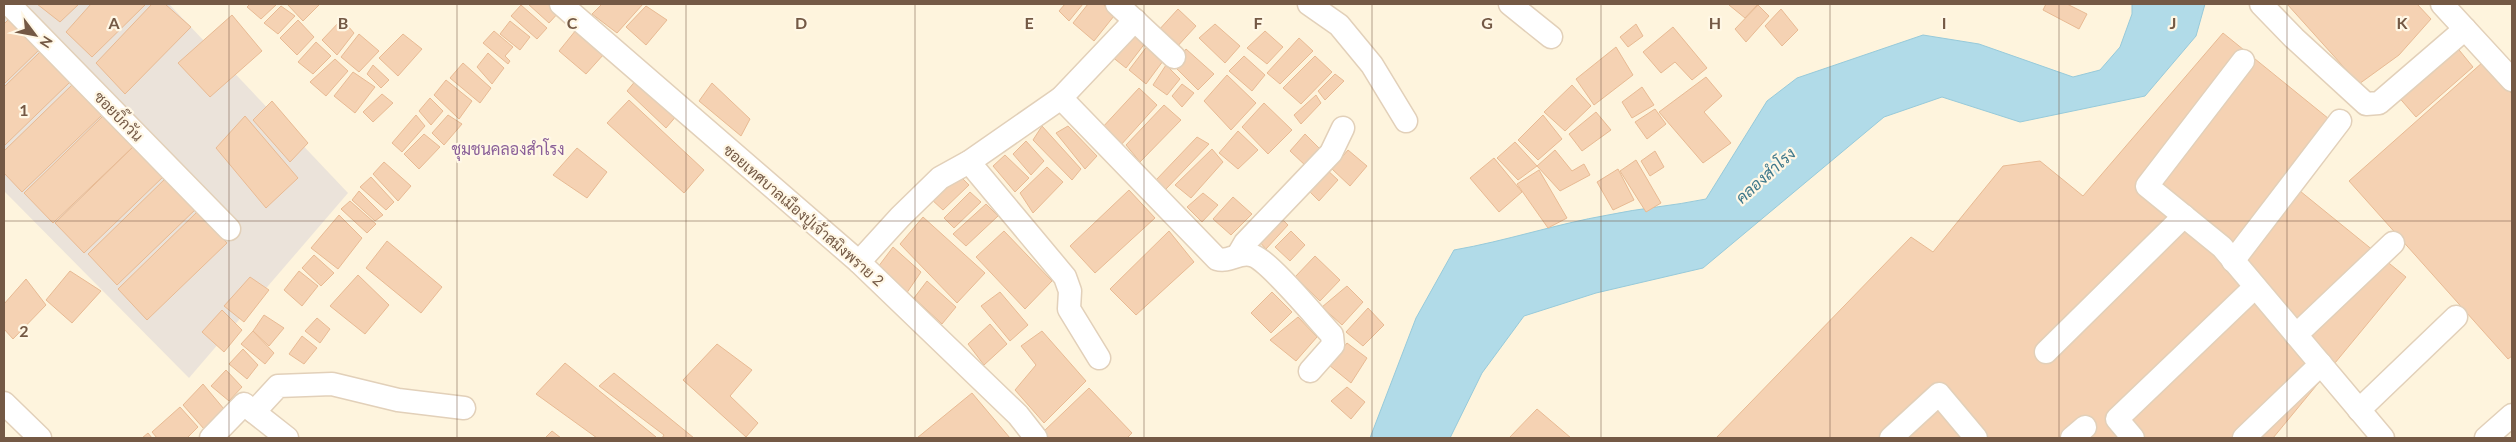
<svg xmlns="http://www.w3.org/2000/svg" width="2516" height="442" font-family="Lato,Sarabun,sans-serif">
  <style>
    .industrial { fill: #ebe3da }
    .water { fill: #b1dbe8; stroke: #97cada }
    .building { fill: #f5d2b3; stroke: #e8ba93 }
    .lines { fill: none; stroke-linecap: round; stroke-linejoin: round }
    .minor-casing { stroke: #e2d0b9; stroke-width: 25 }
    .minor { stroke: #fff; stroke-width: 22 }
    .grid { fill: none; stroke: #745945; stroke-width: 1; stroke-opacity: 0.55 }
    .labels { text-anchor: middle; dominant-baseline: central; stroke-width: 4.5; stroke-linejoin: round; paint-order: stroke }
    .street-label { font-size: 15px; fill: #745945; stroke: #fff7e5 }
    .neighbourhood-label { font-size: 16px; fill: #8a5f98; stroke: #fff7e5 }
    .water-label { font-size: 16px; font-style: italic; fill: #3d778a; stroke: #fff7e5 }
    .grid-label { font-size: 16px; text-anchor: middle; font-weight: bold; fill: #745945; stroke: #fff7e5; stroke-width: 4.5; stroke-linejoin: round; paint-order: stroke }
  </style>
  <rect width="100%" height="100%" fill="#fef4dd"/>
  <polygon class="industrial" points="4,4 169,4 348,193 189,378 4,191"/>
  <path class="water" d="M2132 4H2205L2196 36 2145 96 2020 122 1942 97 1884 117 1703 268 1596 293 1524 316 1482 373 1450 438H1370L1416 318 1454 250C1506 241 1556 224 1608 215 1640 208 1673 206 1706 199L1767 101 1797 78 1923 35 1979 44 2073 77 2100 70 2120 47 2132 14Z"/>
  <g class="building">
    <polygon points="37,4 79,4 60,22"/>
    <polygon points="91,4 146,4 92,57 66,32"/>
    <polygon points="152,4 165,4 191,27 125,94 96,63"/>
    <polygon points="250,4 277,4 261,19 247,7"/>
    <polygon points="287,4 320,4 303,21"/>
    <polygon points="528,4 552,4 560,11 549,23"/>
    <polygon points="602,4 643,4 617,33 592,14"/>
    <polygon points="1065,4 1083,4 1069,21 1059,11"/>
    <polygon points="1088,4 1103,4 1114,16 1094,41 1073,23"/>
    <polygon points="1730,4 1758,4 1745,18 1729,5"/>
    <polygon points="2046,4 2067,4 2087,14 2079,29 2043,10"/>
    <polygon points="2287,4 2417,4 2431,19 2399,55 2359,84"/>
    <polygon points="521,5 547,28 537,39 511,16"/>
    <polygon points="1758,5 1769,16 1746,42 1735,29"/>
    <polygon points="281,6 295,16 278,34 264,23"/>
    <polygon points="646,6 667,20 646,45 626,27"/>
    <polygon points="1178,9 1196,26 1175,49 1157,32"/>
    <polygon points="1781,9 1798,30 1782,46 1765,26"/>
    <polygon points="232,15 262,51 210,97 178,63"/>
    <polygon points="11,17 40,49 4,84 4,24"/>
    <polygon points="342,19 354,33 337,55 322,40"/>
    <polygon points="298,20 314,37 297,55 280,38"/>
    <polygon points="510,21 530,37 520,50 500,34"/>
    <polygon points="1215,24 1240,46 1225,63 1199,38"/>
    <polygon points="1636,24 1643,36 1628,47 1620,37"/>
    <polygon points="1673,27 1707,68 1692,80 1675,62 1661,73 1643,52"/>
    <polygon points="576,30 604,54 586,74 559,51"/>
    <polygon points="494,31 513,47 505,56 510,61 508,64 483,43"/>
    <polygon points="1134,31 1146,42 1126,68 1111,56"/>
    <polygon points="1265,31 1283,47 1267,64 1247,48"/>
    <polygon points="2223,33 2334,123 2300,191 2406,277 2273,438 1716,438 1911,237 1933,252 2003,166 2040,161 2083,196"/>
    <polygon points="359,34 379,51 359,72 341,57"/>
    <polygon points="403,34 422,49 398,76 379,58"/>
    <polygon points="1299,38 1313,51 1280,84 1267,73"/>
    <polygon points="316,42 331,56 313,74 298,62"/>
    <polygon points="1148,45 1166,57 1146,84 1129,70"/>
    <polygon points="2455,45 2473,67 2416,117 2396,94"/>
    <polygon points="1616,47 1633,75 1594,105 1576,79"/>
    <polygon points="1186,49 1214,74 1198,90 1173,65"/>
    <polygon points="41,51 70,82 4,146 4,87"/>
    <polygon points="488,53 504,68 492,84 477,67"/>
    <polygon points="1244,56 1265,75 1252,91 1229,71"/>
    <polygon points="1315,56 1332,72 1301,104 1283,88"/>
    <polygon points="335,59 348,71 326,96 310,82"/>
    <polygon points="2483,62 2512,94 2512,356 2508,359 2349,181"/>
    <polygon points="463,63 491,88 480,103 450,78"/>
    <polygon points="373,65 389,80 381,88 367,74"/>
    <polygon points="1166,65 1180,79 1167,95 1153,85"/>
    <polygon points="353,72 375,87 355,113 334,96"/>
    <polygon points="1335,74 1344,81 1325,100 1318,91"/>
    <polygon points="1227,75 1256,103 1231,130 1204,101"/>
    <polygon points="1706,77 1722,96 1704,112 1731,143 1703,163 1659,112"/>
    <polygon points="637,79 678,114 666,128 627,91"/>
    <polygon points="446,80 472,101 459,119 434,95"/>
    <polygon points="712,83 750,119 741,136 699,101"/>
    <polygon points="73,84 102,115 22,192 4,173 4,151"/>
    <polygon points="1182,84 1194,93 1182,107 1172,96"/>
    <polygon points="1572,85 1591,106 1565,131 1544,112"/>
    <polygon points="1642,87 1654,105 1632,118 1622,102"/>
    <polygon points="1139,88 1157,105 1120,146 1101,129"/>
    <polygon points="382,94 393,103 373,122 363,112"/>
    <polygon points="1316,95 1321,103 1301,124 1294,115"/>
    <polygon points="430,98 443,111 431,125 419,111"/>
    <polygon points="629,100 704,170 684,193 607,123"/>
    <polygon points="272,101 308,143 290,162 253,120"/>
    <polygon points="1264,103 1292,130 1268,154 1242,127"/>
    <polygon points="1164,105 1181,120 1140,162 1126,145"/>
    <polygon points="1655,109 1666,124 1647,139 1635,122"/>
    <polygon points="1596,112 1611,130 1582,151 1569,134"/>
    <polygon points="104,115 133,147 53,223 24,193"/>
    <polygon points="416,115 425,126 402,152 392,143"/>
    <polygon points="448,115 462,124 444,145 432,133"/>
    <polygon points="1543,115 1562,139 1538,160 1518,140"/>
    <polygon points="245,116 298,178 266,208 216,148"/>
    <polygon points="1042,126 1081,169 1072,180 1033,140"/>
    <polygon points="1068,126 1097,156 1085,169 1056,133"/>
    <polygon points="1238,131 1258,150 1238,169 1219,153"/>
    <polygon points="424,134 440,147 419,169 404,154"/>
    <polygon points="1305,134 1321,150 1307,167 1290,151"/>
    <polygon points="1197,137 1209,144 1166,189 1156,180"/>
    <polygon points="1026,141 1044,161 1031,175 1013,154"/>
    <polygon points="1515,142 1537,166 1518,180 1497,158"/>
    <polygon points="135,145 164,176 84,253 55,223"/>
    <polygon points="577,148 607,172 587,198 553,175"/>
    <polygon points="1212,149 1223,162 1191,198 1175,185"/>
    <polygon points="1348,150 1367,166 1350,186 1332,169"/>
    <polygon points="1555,150 1572,171 1584,164 1590,175 1560,191 1537,166"/>
    <polygon points="1655,151 1664,167 1650,176 1641,161"/>
    <polygon points="1005,155 1029,178 1015,192 993,166"/>
    <polygon points="1494,158 1522,192 1499,212 1470,178"/>
    <polygon points="1636,160 1661,203 1646,212 1620,171"/>
    <polygon points="384,162 411,186 398,201 373,174"/>
    <polygon points="1047,167 1063,182 1033,213 1020,193"/>
    <polygon points="1325,168 1338,180 1319,201 1306,188"/>
    <polygon points="1618,169 1634,200 1613,210 1597,182"/>
    <polygon points="1539,170 1567,218 1548,228 1517,184"/>
    <polygon points="958,174 969,185 943,210 931,199"/>
    <polygon points="168,176 197,208 117,285 88,254"/>
    <polygon points="371,177 394,202 386,210 360,187"/>
    <polygon points="1129,190 1155,218 1095,273 1070,246"/>
    <polygon points="359,191 383,215 375,221 352,200"/>
    <polygon points="970,192 981,202 954,228 944,218"/>
    <polygon points="1203,193 1218,205 1202,222 1187,207"/>
    <polygon points="1233,197 1252,214 1231,235 1213,219"/>
    <polygon points="350,201 376,224 367,233 341,209"/>
    <polygon points="986,204 998,216 966,246 953,234"/>
    <polygon points="198,211 227,243 147,320 118,289"/>
    <polygon points="339,215 362,238 338,269 311,248"/>
    <polygon points="1278,215 1288,225 1266,249 1257,239"/>
    <polygon points="923,217 985,273 957,303 900,244"/>
    <polygon points="1004,231 1052,281 1025,309 976,257"/>
    <polygon points="1169,231 1194,262 1136,315 1110,289"/>
    <polygon points="1291,231 1305,245 1290,261 1275,247"/>
    <polygon points="387,241 442,287 421,313 366,268"/>
    <polygon points="893,247 921,272 906,294 878,267"/>
    <polygon points="314,255 334,273 321,286 302,268"/>
    <polygon points="1315,256 1340,280 1320,301 1295,277"/>
    <polygon points="70,271 101,291 72,323 46,300"/>
    <polygon points="299,271 318,286 302,306 284,290"/>
    <polygon points="358,275 389,305 365,334 330,306"/>
    <polygon points="250,277 269,290 244,322 224,306"/>
    <polygon points="26,279 46,305 13,339 4,329 4,304"/>
    <polygon points="927,281 956,307 942,324 914,298"/>
    <polygon points="1347,286 1363,302 1342,325 1322,307"/>
    <polygon points="1000,292 1028,325 1010,341 981,306"/>
    <polygon points="1272,292 1292,312 1271,333 1251,313"/>
    <polygon points="1368,308 1384,325 1363,346 1346,332"/>
    <polygon points="222,310 242,330 224,352 202,332"/>
    <polygon points="264,315 284,328 269,346 253,331"/>
    <polygon points="1298,317 1317,337 1296,361 1270,340"/>
    <polygon points="317,318 330,329 320,343 305,331"/>
    <polygon points="990,324 1007,344 984,365 968,344"/>
    <polygon points="253,331 274,353 265,364 241,344"/>
    <polygon points="1042,331 1086,381 1044,423 1015,390 1036,365 1021,346"/>
    <polygon points="302,336 317,348 304,364 289,354"/>
    <polygon points="1347,343 1367,358 1351,383 1329,365"/>
    <polygon points="717,344 752,370 730,396 758,423 746,437 683,380"/>
    <polygon points="243,349 258,365 247,379 229,364"/>
    <polygon points="565,363 656,437 655,438 597,438 536,394"/>
    <polygon points="226,370 242,387 229,401 211,386"/>
    <polygon points="614,373 694,438 662,438 664,435 599,386"/>
    <polygon points="203,384 224,409 204,429 183,405"/>
    <polygon points="1347,387 1365,402 1351,419 1331,401"/>
    <polygon points="1089,388 1132,433 1127,438 1048,438 1043,432"/>
    <polygon points="972,393 1010,438 917,438"/>
    <polygon points="180,407 198,427 187,438 157,438 152,432"/>
    <polygon points="1537,409 1571,438 1509,438"/>
    <polygon points="552,431 561,438 545,438"/>
    <polygon points="148,433 152,438 142,438"/>
  </g>
  <g class="lines">
    <defs>
      <g id="minor">
        <polyline points="9,4 229,229"/>
        <polyline points="561,4 859,262 1018,415 1036,438"/>
        <polyline points="1117,4 1174,57"/>
        <polyline points="1309,4 1339,25 1372,65 1406,121"/>
        <polyline points="1510,4 1551,37"/>
        <polyline points="2261,4 2294,38 2366,104 2379,103 2465,29"/>
        <polyline points="2442,4 2512,80"/>
        <polyline points="2243,61 2147,186 2222,247 2383,438"/>
        <path d="M1061 98 1217 259C1230 263 1240 250 1254 256 1271 263 1317 319 1332 335L1333 345 1310 371"/>
        <polyline points="969,162 1065,277 1070,291 1069,309 1099,358"/>
        <polyline points="1238,255 1245,243 1331,153 1343,128"/>
        <polyline points="2233,261 2340,121"/>
        <polyline points="859,262 900,217 940,178 969,162 1061,98 1135,20"/>
        <polyline points="2296,335 2393,243"/>
        <polyline points="2046,352 2184,216"/>
        <polyline points="4,403 40,438"/>
        <polyline points="2359,410 2456,317"/>
        <polyline points="254,412 278,386 332,384 398,400 464,408"/>
        <polyline points="211,438 244,404 287,438"/>
        <polyline points="1891,438 1939,394 1976,438"/>
        <polyline points="2072,438 2085,427"/>
        <polyline points="2133,438 2117,419 2255,287"/>
        <polyline points="2244,438 2321,364"/>
        <polyline points="2486,438 2512,415"/>
      </g>
    </defs>
    <use href="#minor" class="minor-casing"/>
    <use href="#minor" class="minor"/>
  </g>
  <path class="grid" d="M229 4V438M457 4V438M686 4V438M915 4V438M1144 4V438M1372 4V438M1601 4V438M1830 4V438M2059 4V438M2287 4V438M4 221H2512"/>
  <g class="labels">
    <g class="street-label">
      <text transform="translate(119 116) rotate(46)">ซอยบิ๊กวัน</text>
      <text transform="translate(804 215) rotate(41)">ซอยเทศบาลเมืองปู่เจ้าสมิงพราย 2</text>
    </g>
    <g class="neighbourhood-label">
      <text x="508" y="148">ชุมชนคลองสำโรง</text>
    </g>
    <g class="water-label">
      <text transform="translate(1765 175) rotate(-42)">คลองสำโรง</text>
    </g>
  </g>
  <g class="grid-label">
    <text x="114" y="29">A</text>
    <text x="343" y="29">B</text>
    <text x="572" y="29">C</text>
    <text x="801" y="29">D</text>
    <text x="1029" y="29">E</text>
    <text x="1258" y="29">F</text>
    <text x="1487" y="29">G</text>
    <text x="1715" y="29">H</text>
    <text x="1944" y="29">I</text>
    <text x="2173" y="29">J</text>
    <text x="2402" y="29">K</text>
    <text x="24" y="116">1</text>
    <text x="24" y="337">2</text>
  </g>
  <rect width="2516" height="442" fill="none" stroke="#745945" stroke-width="10"/>
  <g transform="translate(35 35) rotate(122)" stroke="#fff7e5" stroke-width="4" paint-order="stroke">
  <path d="M0-4L9 19L0 12L-9 19Z" fill="#745945"/>
  <text y="-8" font-size="14" font-weight="bold" text-anchor="middle" fill="#745945">N</text>
  </g>
</svg>
